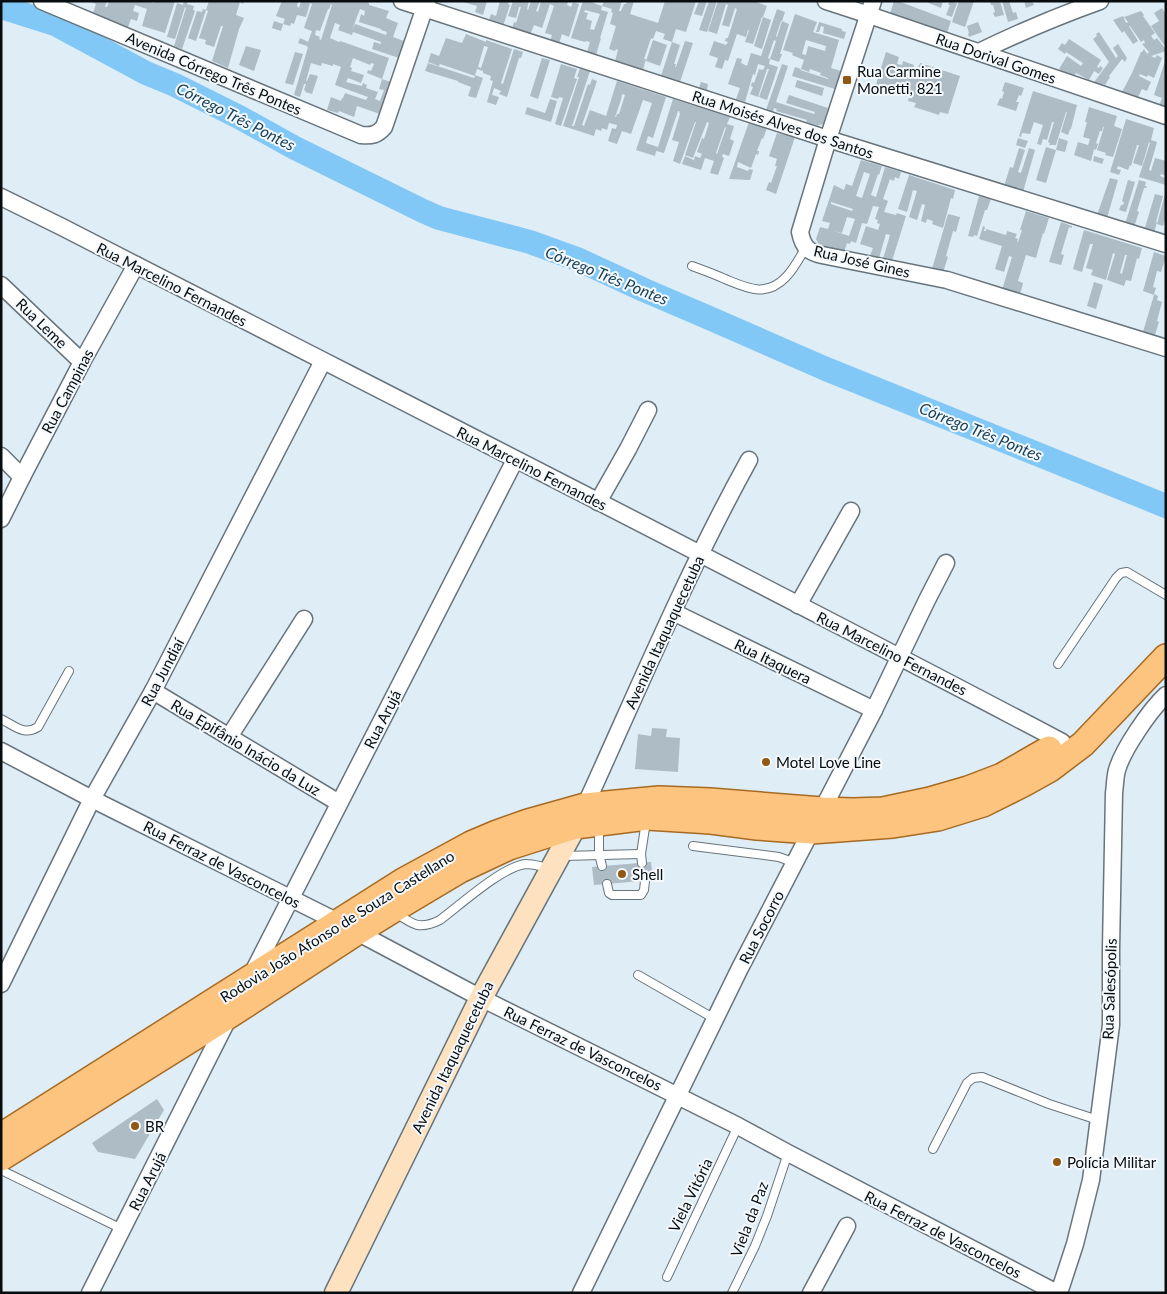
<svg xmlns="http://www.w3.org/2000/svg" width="1167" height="1294" font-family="Lato,sans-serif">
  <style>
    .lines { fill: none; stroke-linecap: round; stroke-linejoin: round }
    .river { stroke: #81c8f6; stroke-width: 24 }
    .building { fill: #aebcc5; fill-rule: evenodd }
    .lane-casing { stroke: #67747c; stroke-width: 10 }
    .street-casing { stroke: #67747c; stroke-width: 19 }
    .secondary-casing { stroke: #67747c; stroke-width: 25 }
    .primary-casing { stroke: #a66a22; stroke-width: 28 }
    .lane { stroke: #fff; stroke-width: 8 }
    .street { stroke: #fff; stroke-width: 16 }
    .secondary { stroke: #fee2c0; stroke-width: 22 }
    .primary { stroke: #fdc480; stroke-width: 25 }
    .poi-dot { fill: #915813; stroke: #f4f9fd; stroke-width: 2 }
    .labels { text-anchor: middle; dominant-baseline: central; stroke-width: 4; stroke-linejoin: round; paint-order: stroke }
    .street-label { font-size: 15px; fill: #070c0f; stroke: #f4f9fd }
    .poi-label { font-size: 15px; fill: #070c0f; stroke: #f4f9fd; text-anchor: start }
    .water-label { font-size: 16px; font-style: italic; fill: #163e55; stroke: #f4f9fd }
  </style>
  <rect width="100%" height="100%" fill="#dfedf7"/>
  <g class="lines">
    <polyline class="river" points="1,7 55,24 146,73 175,85 239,117 295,148 423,211 439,218 530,242 577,259 644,290 707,317 826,369 1166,506"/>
  </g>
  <g class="building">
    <polygon points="90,1 107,1 105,7 107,7 109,1 148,1 154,3 154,1 175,1 165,33 142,26 147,9 135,5 133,11 139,13 137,21 131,19 128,27 93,13 96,4"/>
    <polygon points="184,1 188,1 187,4 194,6 193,10 195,11 182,49 174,46 186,8 185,7 175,39 167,37 177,3 183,5"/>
    <polygon points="209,1 244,1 243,4 240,2 236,15 244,18 239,29 228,68 212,61 223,26 221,26 214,47 205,44 206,40 199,38 208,11 206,10"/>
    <path d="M282 1H298L297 6 299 8 301 1H364L369 3V5L389 11 386 18 398 23 393 37 404 41 399 58 372 49 374 42 381 44V42L353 32 352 35 338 30 340 25 335 23 330 38 339 42 340 41 389 58 382 79 367 73 368 70 371 71 374 64 371 63 370 65 353 58 350 67 352 68 351 71 364 75 361 83 348 78 346 82 362 86 363 83 367 85 366 88 378 92 375 99 380 101 384 90 379 89 382 79 391 82 380 114 357 106 354 117 339 111 338 113 327 110 331 97 341 101 342 98H343L345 93 366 100 368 97 335 85 341 67 333 64V66L322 63 321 66 311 63 306 81H307L310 74 318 76 312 94 305 92 306 91 304 90 306 84H304L300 97 294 95 308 47H307V46L298 43 300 38 308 42 312 31 304 28 312 4 310 3 306 17 297 15 294 24 291 23 290 26 283 24 285 19 276 16ZM331 4 332 5 321 40 319 39 320 37 315 35 316 30 320 31 328 9H329ZM360 9 365 11 364 16 361 14 359 22 381 29V30L387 32 386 35 355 24 352 30Z"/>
    <polygon points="487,1 483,15 475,12 477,6 463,2"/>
    <polygon points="500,1 509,1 508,4 510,5 503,26 493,23 494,22 489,20 491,14 496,16"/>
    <polygon points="513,1 529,1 527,9 528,10 531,1 540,1 536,11 538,12 541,1 566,1 568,2 567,5 571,7 573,2 579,4 569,37 562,34 559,44 550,41 552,35 545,33 554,6 550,4 542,28 534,25 530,35 512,29 514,22 516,23 521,7 519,7 516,18 508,16"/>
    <path d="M583 1H588L602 6 601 10 608 12 600 38H601L596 55 587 52 590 42 586 41 585 42 571 38ZM585 10 600 14 594 30 590 29 592 21 586 19 588 13 584 12Z"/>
    <polygon points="604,1 622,1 619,11 621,11 624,4 626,4 627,1 634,1 630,14 658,23 665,1 696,1 686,32 676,29 672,42 663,39 665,34 656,31 653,39 651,38 644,59 646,59 643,70 615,61 618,50 616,49 615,51 609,49 616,26 610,24 613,13 611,12 612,9 602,6"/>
    <polygon points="699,1 707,1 702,16 694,14"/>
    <polygon points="709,1 717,1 707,32 699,30"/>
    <polygon points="718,1 754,1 767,6 763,17 762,17 753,44 745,42 749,30 748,30 746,37 737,34 728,61 725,60 722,69 715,67 718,58 709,55 714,41 726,45 728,42 725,41 726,38 728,38 737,9 735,8 729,27 722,25 728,5 726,4 717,34 708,31"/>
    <polygon points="894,1 898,1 951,21 946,36 890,14"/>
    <polygon points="924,1 943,1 941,8"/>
    <polygon points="950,1 957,3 952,17 946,15 950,5 948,5"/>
    <polygon points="959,1 974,1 965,27 952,22"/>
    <polygon points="990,1 1000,1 1004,15 995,17 993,13 995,12 993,5 991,5"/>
    <polygon points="1002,1 1009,1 1013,13 1016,12 1018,19 1008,22"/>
    <polygon points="1024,1 1032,1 1034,5 1026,8"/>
    <polygon points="1162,8 1166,14 1166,44 1164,45 1151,26 1159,21 1154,13"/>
    <polygon points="203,9 206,10 196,41 188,38 197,11 202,12"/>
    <path d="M777 9 785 12 782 21H781L776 36 777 37 782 21 789 24 780 54H782L779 62 770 59 769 64 778 67 767 100 759 97 769 69H767L758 97 750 94 753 87 751 86 752 82 754 83 759 69 763 70 765 66 758 64 755 75 753 74 745 102 736 99 740 88 728 84 737 58 742 59 741 63 747 66 751 53 761 56ZM774 40 776 41 770 59 768 58Z"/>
    <polygon points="1141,11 1144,15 1143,16 1155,33 1151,36 1154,40 1157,38 1164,47 1166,48 1166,51 1151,56 1155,58 1157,55 1162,58 1154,78 1148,75 1147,77 1140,74 1139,76 1151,82 1147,91 1142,89 1137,99 1121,94 1132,73 1141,52 1142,52 1144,49 1147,54 1149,52 1142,44 1145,43 1144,40 1141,42 1130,26 1129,26 1138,41 1133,44 1124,31 1122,33 1113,20 1123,16 1126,23 1128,22 1124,17"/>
    <path d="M795 14 817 22 813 32 839 40 831 68 841 71 835 89 792 76 795 67 801 69 800 70 828 79V78L820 75 821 73 810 69 809 72 801 69 804 60 792 55 793 53 783 50ZM806 40 826 46 825 51 808 46 806 55 802 54Z"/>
    <polygon points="763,17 771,20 762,49 754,46"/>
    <polygon points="274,21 283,24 281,31 272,28"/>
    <polygon points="819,22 842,29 842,31 846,32 844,39 823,33 824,27 821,26 819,32 816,32"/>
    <polygon points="978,22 982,32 969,37 968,34 969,33 967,26"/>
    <polygon points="1099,32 1116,58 1118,56 1113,48 1118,44 1127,58 1125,62 1122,59 1109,76 1110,77 1105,85 1103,84 1100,87 1092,85 1109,62 1093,39 1097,36 1096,34"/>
    <path d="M466 34 486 42V40L512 49 501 83 503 84 514 49 523 52 521 58H519L507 97 499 94 501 91 494 88 492 95 499 97 496 105 487 102 493 81 490 80 491 76 483 73V71L477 69 475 75 483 78 476 98 468 96 471 87 458 82V81L425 71 428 63 474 78 475 76 440 64 439 66 428 62 431 53 439 56 446 38 462 43ZM484 46 488 47 481 68 478 67Z"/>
    <polygon points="1069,39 1101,60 1097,67 1099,68 1100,66 1103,68 1099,74 1094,71 1089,80 1076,73 1073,78 1059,69 1067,56 1081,66 1083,63 1066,52 1065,54 1058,49 1062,43 1065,45"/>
    <polygon points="653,40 667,45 660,66 646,61"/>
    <polygon points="685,41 693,43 680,82 661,76 672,42 680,45 674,64 676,64 675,67 676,67"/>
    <polygon points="246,46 261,50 254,71 239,65"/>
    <polygon points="295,52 303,54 293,85 285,83"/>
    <polygon points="886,52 899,57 897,64 902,65 903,61 914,65 913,69 917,70 920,63 960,76 948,114 940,112 939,115 914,107 916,103 908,101 910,94 907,93 906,95 892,90 893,89 890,88 888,95 874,91"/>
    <polygon points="542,58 550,60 538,99 530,96"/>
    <polygon points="1165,61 1166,61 1166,109 1159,106 1162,98 1154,95"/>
    <polygon points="561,64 577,69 574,78 577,79 561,126 555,124 563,98 559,97 558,99 551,97"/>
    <polygon points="782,64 788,66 776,102 814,114 815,112 786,103 789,95 828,108 823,124 816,126 817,125 806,122 807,120 776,111 777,109 774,108 773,112 766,110"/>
    <path d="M580 68 590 71 572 126H574L588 84 590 85 592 79 597 81 582 125 584 126 590 110 606 116 617 81 666 97 653 138 648 136 646 143 658 147 673 99 730 117 727 124 734 126 730 139 734 141 729 156 723 154 722 157 724 158 718 175 710 173 714 161 705 158 701 170 682 164 685 156 694 160 695 156 700 158 702 154 697 152 702 138 704 139 709 123 707 122 693 158 685 155 696 122H695L680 164 673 161 679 142 672 140 680 114 679 111H678L664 153 656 151 655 156 636 150 652 103 643 100 631 134 622 131 617 144 608 141 612 128 616 129 617 125 609 123 607 130 602 128 601 131 596 129 594 136 563 126 579 77H577ZM622 94 625 95 619 114H617L616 117H615L621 100ZM725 127 726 128 717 154 716 153Z"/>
    <polygon points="797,80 824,88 822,96 795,87"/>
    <polygon points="701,82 708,84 707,90 699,88"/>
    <polygon points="1005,82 1024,88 1021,96 1019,95 1016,102 1019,102 1016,111 997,105 1000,98 1002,99 1004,92 1002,91"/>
    <polygon points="1033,91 1077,105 1071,129 1070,129 1068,135 1061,132 1067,112 1066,112 1056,145 1049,145 1050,143 1048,142 1054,122 1052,122 1047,140 1043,139 1041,145 1037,144 1043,125 1034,122 1030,134 1022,133 1021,137 1019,136"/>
    <polygon points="550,99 557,101 551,122 525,114 527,107 545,113"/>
    <polygon points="1089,107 1117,116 1114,126 1122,129 1113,157 1105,155 1106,153 1097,150 1104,127 1103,127 1102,131 1100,131 1096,143 1098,144 1096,150 1094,149 1091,161 1074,155 1078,142 1088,145 1090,139 1083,137 1087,122 1085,122"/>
    <polygon points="1126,119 1154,128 1151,140 1157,142 1149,170 1151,171 1155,158 1166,161 1166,176 1161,174 1160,176 1166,178 1166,185 1139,177 1150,143 1149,142 1142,166 1133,163 1139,145 1137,145 1131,166 1130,165 1128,170 1118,166 1117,169 1121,170 1119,175 1110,172"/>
    <polygon points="749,122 767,128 763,139 762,138 757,151 759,151 758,155 756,154 751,168 738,162 737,167 748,171 749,169 753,170 750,180 729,179"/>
    <polygon points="777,133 795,137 776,194 766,190 769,182 771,183 777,166 775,166 777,159 769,156"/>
    <polygon points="1018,138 1028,141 1025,148 1016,145"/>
    <polygon points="1059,138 1068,141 1065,152 1056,150"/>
    <polygon points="1046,147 1056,150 1046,183 1036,180"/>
    <polygon points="1019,148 1025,150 1018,172 1021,173 1029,148 1035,150 1023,192 1004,186 1010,167 1013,168"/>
    <polygon points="1094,156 1104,159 1102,164 1093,161"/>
    <path d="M861 160 882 166 879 175 878 174 871 195 876 197 885 167 901 172 899 179 895 177 894 181 890 179 883 199 888 201 884 212 896 215 897 213 906 216 892 261 883 259 890 235 886 234 879 258 870 256 873 248 860 244 866 226 878 230 880 224 877 223 878 220 875 219 879 207 873 206 867 224 862 223 856 243 851 241 850 244 847 243 844 252 820 247 816 239 820 227 828 229 830 223 822 221 834 185 844 190 846 184 852 186ZM864 172 870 174 862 198 856 196ZM831 202 853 209 852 211 831 204ZM847 217 855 219 849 236 834 231 842 233Z"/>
    <polygon points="909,175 955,190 953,199 951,198 943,228 932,224 933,221 927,219 926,223 921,221 925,205 922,204 917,220 909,217 917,191 913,190 907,212 898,209"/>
    <polygon points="1110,178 1118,180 1107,218 1097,215"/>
    <polygon points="1128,180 1135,182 1126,212 1119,210 1121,205 1123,205 1124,202 1122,201"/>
    <polygon points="1139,180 1146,182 1145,186 1147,186 1146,188 1144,188 1137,211 1139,212 1134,227 1125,224"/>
    <polygon points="1155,194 1163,196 1156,222 1157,222 1154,233 1144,231"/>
    <polygon points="1165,194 1166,218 1163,226 1157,224"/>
    <polygon points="979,196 991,199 987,210 985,210 977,236 974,235 973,237 968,236"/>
    <polygon points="1026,211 1049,218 1044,234 1043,233 1036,258 1026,255 1018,281 1023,283 1020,295 1002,290 1012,257 1009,256 1004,272 995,269 1002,246 979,239 983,226 985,227 984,231 986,231 986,229 1006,235 1007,231 1017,234 1015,238 1018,239 1017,242 1018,242 1022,230 1020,230"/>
    <polygon points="948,214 960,217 956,232 953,231 946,256 948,257 943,272 932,269"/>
    <polygon points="1061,222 1072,226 1072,228 1069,227 1061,254 1064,255 1061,265 1049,262"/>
    <path d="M1084 230 1142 248 1139 259 1137 258 1131 281 1126 280 1124 286 1107 280 1115 254 1113 253 1106 280 1091 275 1093 270 1086 268 1093 244H1090L1082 272 1073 269ZM1125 255H1127L1122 274 1120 273Z"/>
    <polygon points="1154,252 1166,256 1161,272 1157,271 1153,287 1156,288 1154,294 1158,296 1157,300 1162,302 1157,321 1159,322 1154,338 1142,335 1154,295 1143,291"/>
    <polygon points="1094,282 1103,285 1096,309 1087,306"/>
    <polygon points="652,728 667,729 666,737 680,738 678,772 635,769 638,734 651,736"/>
    <polygon points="651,862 653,880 594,885 592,867"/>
    <polygon points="157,1099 164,1110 135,1159 98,1152 92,1143"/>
  </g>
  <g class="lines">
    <defs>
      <g id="lane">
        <path d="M692 266C703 270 714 274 725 279 747 288 766 298 786 277 794 269 800 257 806 247"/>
        <polyline points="1058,664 1116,578 1121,573 1127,572 1166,595"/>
        <path d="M1 719C15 726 24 736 38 727L69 671"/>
        <polyline points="599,826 599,854 602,866"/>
        <polyline points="693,846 779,857 795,863"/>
        <polyline points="563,856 641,854"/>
        <polyline points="642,863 641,854 646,821"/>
        <polyline points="607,884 609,893 612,895 641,895 644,890 645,881"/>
        <path d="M396 913C413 925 420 930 440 920 460 905 503 866 526 864 533 864 543 867 550 868"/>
        <polyline points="638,975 715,1019"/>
        <polyline points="933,1149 967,1083 973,1078 982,1077 1049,1104 1098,1120"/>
        <polyline points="1,1170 122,1229"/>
        <polyline points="667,1277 738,1126"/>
        <polyline points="732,1293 755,1246 767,1216 788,1153"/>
      </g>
      <g id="street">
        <path d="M42 1 361 135C372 136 377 135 384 127L427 1"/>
        <polyline points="402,1 828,139 1166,244"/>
        <polyline points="826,1 869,15 1166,116"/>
        <path d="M873 1 828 139 800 232C803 247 808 252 822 255L947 280 1166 348"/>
        <path d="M979 52C1018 33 1058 16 1100 1"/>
        <path d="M1 197 62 227C395 398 730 567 1062 742"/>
        <polyline points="1,285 82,362"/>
        <polyline points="1,456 22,477"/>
        <polyline points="598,502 628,449 648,410"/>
        <polyline points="1,519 22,477 82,362 136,265"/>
        <polyline points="798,605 851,511"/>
        <polyline points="673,612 874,710"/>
        <polyline points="153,691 339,803"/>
        <polyline points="229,737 304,619"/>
        <polyline points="1,751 92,799 338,922 481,998 738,1126 788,1153 1057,1293"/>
        <path d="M585 806C638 690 687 572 749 460"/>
        <polyline points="251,976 515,460"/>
        <polyline points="1,984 92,799 153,691 323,361"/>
        <polyline points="90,1293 229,1017"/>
        <polyline points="581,1293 740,968 874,710 927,600 946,563"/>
        <polyline points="811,1293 847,1226"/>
        <path d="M1059 1293 1075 1244 1091 1180 1111 1025V948L1114 793C1115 786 1115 777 1117 770 1123 749 1150 710 1166 695"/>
      </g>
      <polyline id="secondary" points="336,1293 481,998 575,826"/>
      <g id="primary">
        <polyline points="1,1136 403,881 471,844 497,833 528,822 585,806 659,799 710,801 822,810 853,811 883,810 930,800 968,789 1002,776 1049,749"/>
        <polyline points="1,1158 230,1015 357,932 391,911 460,870 509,847 575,826 647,817 711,821 757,827 811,831 893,825 938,818 983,804 1023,784 1050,769 1083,744 1166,657"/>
      </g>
    </defs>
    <use href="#lane" class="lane-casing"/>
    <use href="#street" class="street-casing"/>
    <use href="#secondary" class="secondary-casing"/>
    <use href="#primary" class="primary-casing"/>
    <use href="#lane" class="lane"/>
    <use href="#street" class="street"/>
    <use href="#secondary" class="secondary"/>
    <use href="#primary" class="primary"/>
  </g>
  <g class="poi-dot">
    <rect x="842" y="75" width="10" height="10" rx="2.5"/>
    <circle cx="766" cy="762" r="5"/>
    <circle cx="622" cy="874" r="5"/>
    <circle cx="135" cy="1126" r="5"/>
    <circle cx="1057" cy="1162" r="5"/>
  </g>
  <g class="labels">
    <g class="street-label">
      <text transform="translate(996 58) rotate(19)">Rua Dorival Gomes</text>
      <text transform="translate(214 73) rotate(23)">Avenida Córrego Três Pontes</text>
      <text transform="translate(783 124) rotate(18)">Rua Moisés Alves dos Santos</text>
      <text transform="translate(862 261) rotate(13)">Rua José Gines</text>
      <text transform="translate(172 284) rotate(27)">Rua Marcelino Fernandes</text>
      <text transform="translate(42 323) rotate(44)">Rua Leme</text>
      <text transform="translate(67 391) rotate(-62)">Rua Campinas</text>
      <text transform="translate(532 468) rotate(27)">Rua Marcelino Fernandes</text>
      <text transform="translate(664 632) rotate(-65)">Avenida Itaquaquecetuba</text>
      <text transform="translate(892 653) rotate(27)">Rua Marcelino Fernandes</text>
      <text transform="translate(773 661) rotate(26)">Rua Itaquera</text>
      <text transform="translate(162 672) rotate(-62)">Rua Jundiaí</text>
      <text transform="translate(382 719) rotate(-63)">Rua Arujá</text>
      <text transform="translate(246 747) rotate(31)">Rua Epifânio Inácio da Luz</text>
      <text transform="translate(222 864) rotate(27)">Rua Ferraz de Vasconcelos</text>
      <text transform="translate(337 926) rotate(-32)">Rodovia João Afonso de Souza Castellano</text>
      <text transform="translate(761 927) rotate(-63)">Rua Socorro</text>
      <text transform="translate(1109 989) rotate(-88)">Rua Salesópolis</text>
      <text transform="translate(583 1048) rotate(26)">Rua Ferraz de Vasconcelos</text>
      <text transform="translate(452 1057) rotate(-64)">Avenida Itaquaquecetuba</text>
      <text transform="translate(147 1181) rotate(-63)">Rua Arujá</text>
      <text transform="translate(690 1195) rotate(-64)">Viela Vitória</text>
      <text transform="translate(749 1219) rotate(-69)">Viela da Paz</text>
      <text transform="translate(943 1234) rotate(27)">Rua Ferraz de Vasconcelos</text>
    </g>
    <g class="poi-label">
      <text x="857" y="71">Rua Carmine<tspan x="857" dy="17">Monetti, 821</tspan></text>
      <text x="776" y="762">Motel Love Line</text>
      <text x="632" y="874">Shell</text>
      <text x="145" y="1126">BR</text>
      <text x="1067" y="1162">Polícia Militar</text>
    </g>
    <g class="water-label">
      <text transform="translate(236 116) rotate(27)">Córrego Três Pontes</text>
      <text transform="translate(607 275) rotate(22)">Córrego Três Pontes</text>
      <text transform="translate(981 431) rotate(22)">Córrego Três Pontes</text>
    </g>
  </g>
  <rect width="1167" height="1294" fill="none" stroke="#070c0f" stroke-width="5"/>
</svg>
